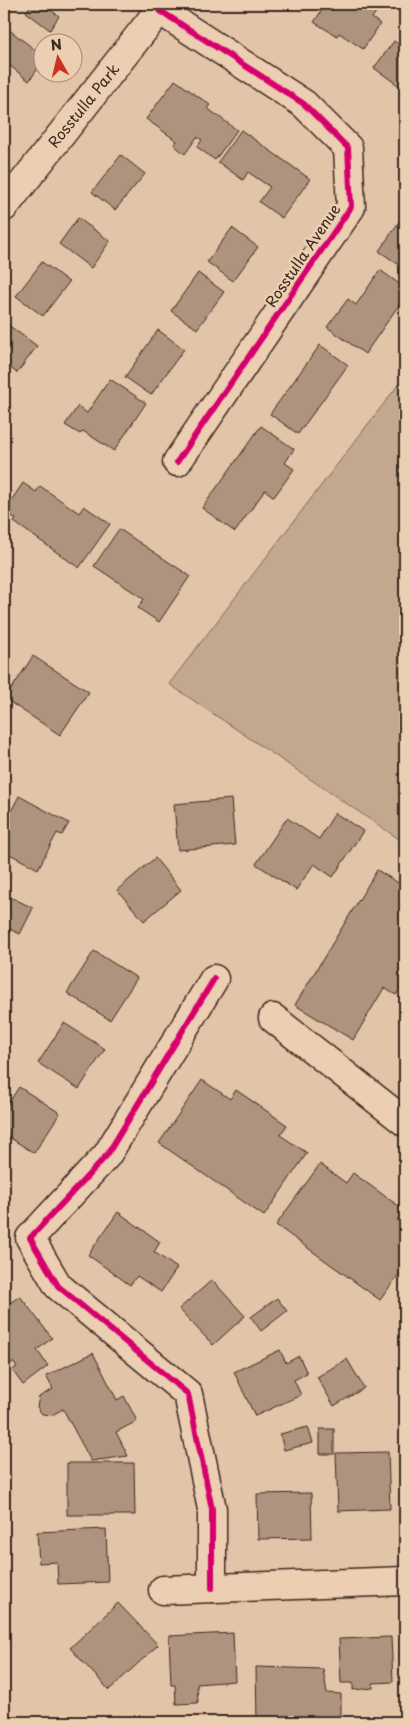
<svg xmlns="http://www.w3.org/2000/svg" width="409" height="1726" font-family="'Playpen Sans',sans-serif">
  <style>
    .green { fill: #c3a890; stroke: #7f6957 }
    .building { fill: #ae947e; stroke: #3b2a1e }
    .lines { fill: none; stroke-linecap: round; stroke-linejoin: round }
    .minor-casing { stroke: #3b2a1e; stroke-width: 31 }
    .minor { stroke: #ecceb2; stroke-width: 28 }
    .cycleway-casing { stroke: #ecceb2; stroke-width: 9 }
    .cycleway { stroke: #d6006c; stroke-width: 6 }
    .labels { text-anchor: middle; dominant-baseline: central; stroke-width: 5; stroke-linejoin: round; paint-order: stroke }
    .street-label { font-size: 15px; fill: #3b2a1e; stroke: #ecceb2 }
  </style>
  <rect width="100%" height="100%" fill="#e2c4a9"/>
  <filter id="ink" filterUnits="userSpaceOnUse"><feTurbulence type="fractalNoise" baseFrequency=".02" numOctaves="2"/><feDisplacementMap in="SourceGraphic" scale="10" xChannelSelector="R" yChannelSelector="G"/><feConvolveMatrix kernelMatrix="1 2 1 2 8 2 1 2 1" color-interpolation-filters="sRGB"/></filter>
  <g filter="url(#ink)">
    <polygon class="green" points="405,376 405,843 169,684"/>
    <g class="building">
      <polygon points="32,4 42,4 59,16 50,30 26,12"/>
      <polygon points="326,4 371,4 378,9 372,18 380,24 363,49 339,33 337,36 314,22"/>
      <polygon points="4,26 42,55 42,63 29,81 4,61"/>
      <polygon points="394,41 405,49 405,90 374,68"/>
      <polygon points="175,80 210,105 207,108 237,130 215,160 197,147 202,140 197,137 185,154 174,145 177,141 146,119"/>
      <polygon points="241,130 310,179 282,218 259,202 270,187 248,172 243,180 218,162"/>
      <polygon points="121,155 145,174 115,210 92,192"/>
      <polygon points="403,216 405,217 405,269 379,251"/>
      <polygon points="78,218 110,241 91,268 59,244"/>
      <polygon points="232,228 258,247 233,281 207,262"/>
      <polygon points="42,262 69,282 43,316 16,296"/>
      <polygon points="380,270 405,288 405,296 365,354 327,327 348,299 356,305"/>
      <polygon points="198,273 224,292 197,329 171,311"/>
      <polygon points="4,322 37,346 17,373 4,363"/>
      <polygon points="158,330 184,349 151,395 125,377"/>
      <polygon points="320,345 348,365 298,434 270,414"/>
      <polygon points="110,379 146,403 114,451 83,431 80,434 65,425 78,406 87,413"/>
      <polygon points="261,426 294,449 285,463 294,469 274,497 265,490 235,532 202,508"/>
      <polygon points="23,483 36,492 40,486 79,513 84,506 110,524 79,568 14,522 16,519 4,511"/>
      <polygon points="119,529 190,576 159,622 138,608 144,599 94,566"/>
      <polygon points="33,656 89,692 60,735 5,699"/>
      <polygon points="19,796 69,823 62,835 57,833 38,869 4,851 4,825"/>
      <polygon points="231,799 235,845 178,850 174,804"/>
      <polygon points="335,813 363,831 333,877 314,864 296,890 256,864 287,818 319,839"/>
      <polygon points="155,858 181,890 144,921 117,890"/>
      <polygon points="377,870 402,885 405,879 405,980 396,995 384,988 353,1040 295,1005"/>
      <polygon points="4,894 33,908 20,934 4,926"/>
      <polygon points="94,951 137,978 110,1020 67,993"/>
      <polygon points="64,1023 105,1049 79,1089 38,1063"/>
      <polygon points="202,1080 230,1099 236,1090 287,1125 280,1135 307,1153 264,1216 159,1143"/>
      <polygon points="19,1087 60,1113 34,1153 4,1134 4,1110"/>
      <polygon points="320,1164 346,1183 353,1173 404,1210 397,1220 405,1226 405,1266 380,1300 276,1225"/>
      <polygon points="4,1172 9,1175 4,1183"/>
      <polygon points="118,1212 160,1242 154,1252 177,1268 161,1292 137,1276 130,1285 88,1255"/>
      <polygon points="212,1280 245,1316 213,1345 179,1309"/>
      <polygon points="20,1296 52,1338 37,1350 48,1366 23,1385 12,1370 17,1367 13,1362 4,1369 4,1307"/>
      <polygon points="277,1298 287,1311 261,1331 251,1317"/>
      <polygon points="280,1350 286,1363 299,1356 307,1373 294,1380 301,1395 255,1416 234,1372"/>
      <polygon points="93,1353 117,1400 124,1396 137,1421 116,1432 128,1456 91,1461 63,1409 52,1415 42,1414 37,1407 39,1397 53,1389 46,1376"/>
      <polygon points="347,1359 364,1388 334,1406 317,1377"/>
      <polygon points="308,1427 313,1443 284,1450 280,1434"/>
      <rect x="320" y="1429" width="14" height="25"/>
      <polygon points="388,1452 390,1509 338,1511 336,1453"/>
      <polygon points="67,1463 134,1463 135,1515 67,1515"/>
      <polygon points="311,1493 312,1538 258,1539 257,1494"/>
      <polygon points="106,1529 108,1582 58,1584 57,1562 39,1563 37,1532"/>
      <polygon points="118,1603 158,1645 109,1690 70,1648"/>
      <polygon points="233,1633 235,1681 197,1684 198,1703 176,1704 175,1685 171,1685 169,1636"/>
      <polygon points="391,1637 393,1682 373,1683 373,1688 353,1690 353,1683 341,1683 339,1639"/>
      <polygon points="256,1667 323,1669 327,1693 341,1694 341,1722 257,1722"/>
    </g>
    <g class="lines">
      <defs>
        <g id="minor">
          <polyline points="159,10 304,104 348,148 351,207 177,462"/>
          <polyline points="4,207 164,4"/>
          <polyline points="273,1018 405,1122"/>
          <polyline points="212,1588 212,1509 188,1394 58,1286 30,1238 107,1155 214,979"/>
          <polyline points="163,1590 405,1581"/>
        </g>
      </defs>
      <use href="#minor" class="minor-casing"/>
      <use href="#minor" class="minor"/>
      <defs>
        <g id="cycleway">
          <polyline points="159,10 304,104 348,148 351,207 177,462"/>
          <polyline points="212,1588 212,1509 188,1394 58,1286 30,1238 107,1155 214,979"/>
        </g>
      </defs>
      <use href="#cycleway" class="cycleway-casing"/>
      <use href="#cycleway" class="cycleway"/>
    </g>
  </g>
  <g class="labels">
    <g class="street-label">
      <text transform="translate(83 105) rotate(-51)">Rosstulla Park</text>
      <text transform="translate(302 255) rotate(-56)">Rosstulla Avenue</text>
    </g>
  </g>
  <rect width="409" height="1726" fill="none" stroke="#ecceb2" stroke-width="20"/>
  <rect x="10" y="10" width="389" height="1706" fill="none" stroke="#3b2a1e" stroke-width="2" filter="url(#ink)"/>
  <g transform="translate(58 58) rotate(352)"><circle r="24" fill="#ecceb2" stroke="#a58c77"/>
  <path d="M0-4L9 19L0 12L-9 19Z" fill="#c8321e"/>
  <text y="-8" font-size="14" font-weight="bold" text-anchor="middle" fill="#3b2a1e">N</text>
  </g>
</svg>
